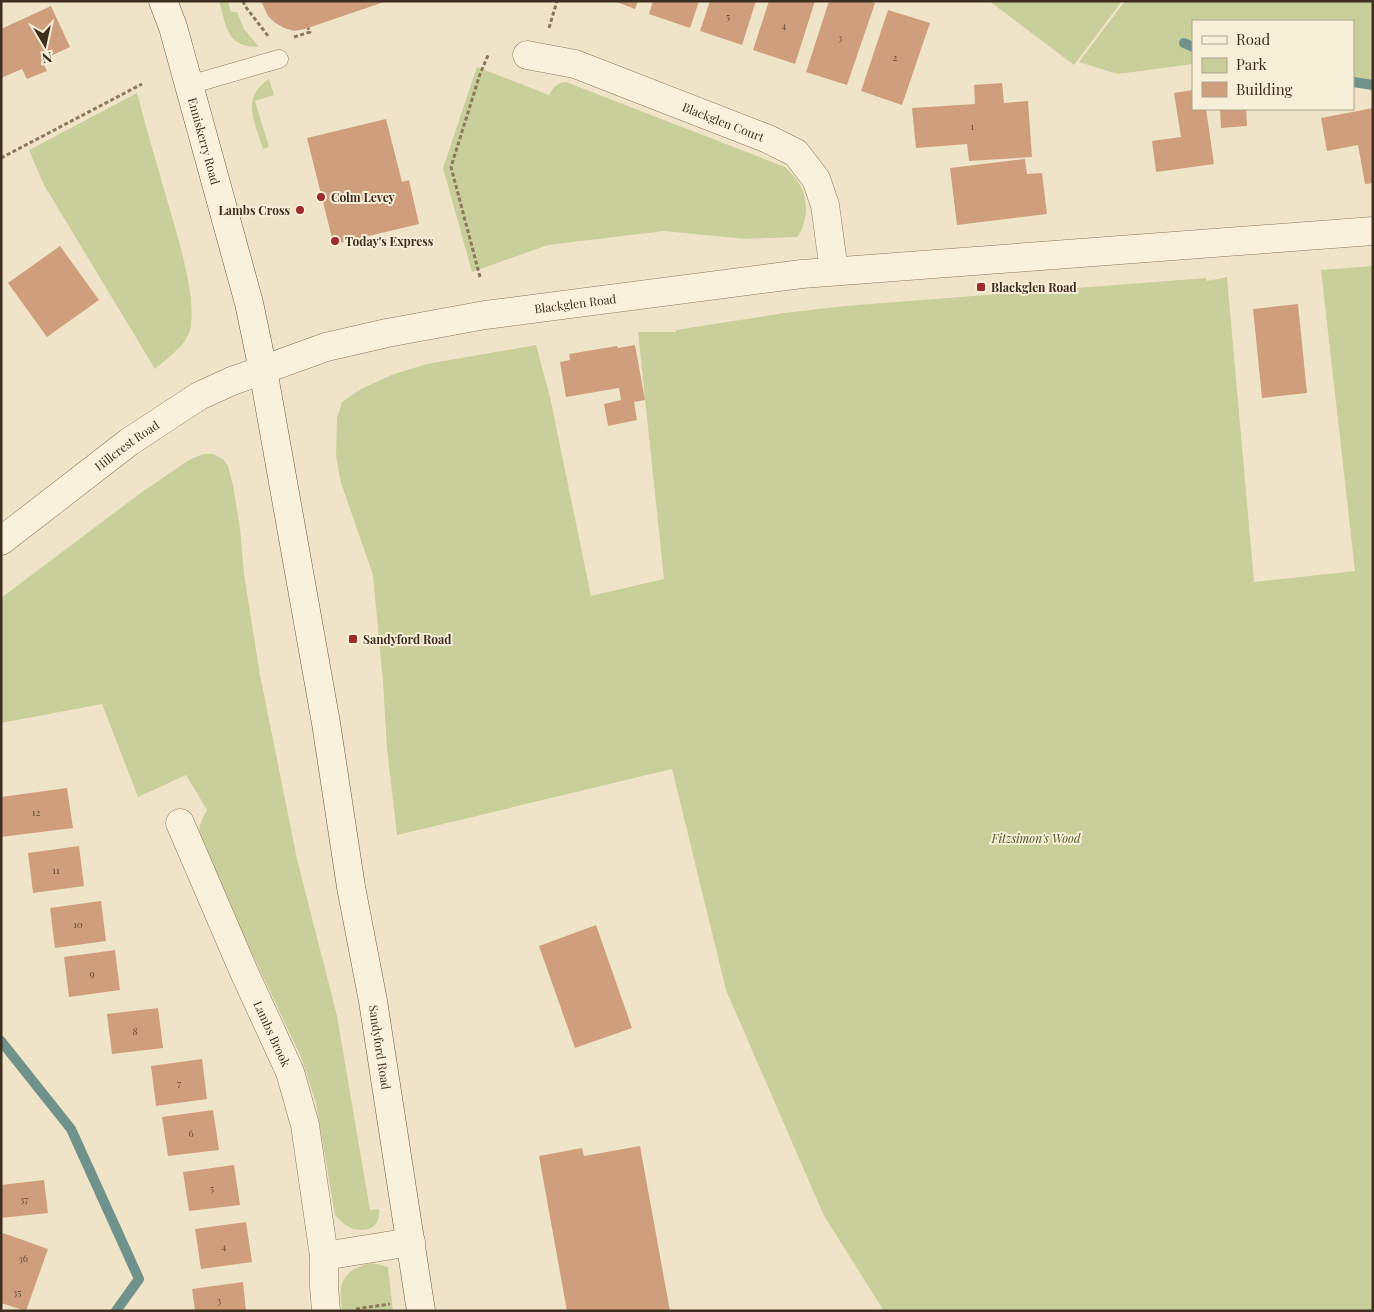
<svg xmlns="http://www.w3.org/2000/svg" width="1374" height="1312" font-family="'Playfair Display',serif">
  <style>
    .green { fill: #c9cf9b }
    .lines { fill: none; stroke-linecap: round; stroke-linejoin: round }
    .stream { stroke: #6f938a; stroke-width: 10 }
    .building { fill: #cf9f7d }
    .service-casing { stroke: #8d765c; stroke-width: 19 }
    .minor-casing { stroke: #8d765c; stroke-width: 29 }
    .tertiary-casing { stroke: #8d765c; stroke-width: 29 }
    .secondary-casing { stroke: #6f573f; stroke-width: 29 }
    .path { stroke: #8d765c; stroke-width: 3; stroke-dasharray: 4 2.5; stroke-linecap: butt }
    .service { stroke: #faf1dc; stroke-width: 18 }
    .minor { stroke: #faf1dc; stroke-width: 28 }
    .tertiary { stroke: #faf1dc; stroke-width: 28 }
    .secondary { stroke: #faf1dc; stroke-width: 28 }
    .poi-dot { fill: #9e2a2b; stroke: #f7eed8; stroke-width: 2 }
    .labels { text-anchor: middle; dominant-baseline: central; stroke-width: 4; stroke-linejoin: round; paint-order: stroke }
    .number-label { font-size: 10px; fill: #624a37 }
    .street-label { font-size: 12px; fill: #3d2e20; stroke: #f7eed8 }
    .poi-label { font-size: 12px; font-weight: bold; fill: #3d2e20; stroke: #f7eed8; text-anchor: start }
    .park-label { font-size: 12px; font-style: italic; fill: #4d5a26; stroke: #f7eed8 }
  </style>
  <rect width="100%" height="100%" fill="#f0e4c8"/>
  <g class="green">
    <path d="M219 1H228L231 12H237L244 29 259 47C226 47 227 28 219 1Z"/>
    <polygon points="989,1 1122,1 1074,65"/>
    <polygon points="1125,1 1373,1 1373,82 1353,79 1353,21 1193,21 1193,64 1118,74 1079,62"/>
    <path d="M477 67 549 95C554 87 556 83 566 82L785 167C801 181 809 197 805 219 803 226 802 231 797 237L745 239 664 231 548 245 472 272 443 168Z"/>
    <path d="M269 79 274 95 255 101 269 147 263 149C255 123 240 98 269 79Z"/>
    <path d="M137 93C146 127 156 162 166 196 175 229 200 302 189 333 184 347 166 359 155 369L44 185 29 150Z"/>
    <polygon points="1373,266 1373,1311 884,1311 824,1216 726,990 672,769 397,835 387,749 383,682 373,575 341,483 336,456 337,418 342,402 361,389 394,374 427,364 536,345 550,397 591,596 664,579 638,332 676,332 676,330 784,313 845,306 1206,278 1207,281 1227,277 1254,582 1355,571 1321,270"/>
    <path d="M203 454H213L223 459 228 466 233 485 240 528 244 574 260 675 297 859 337 1016 370 1210 379 1209C381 1226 369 1233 354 1229 346 1227 340 1220 335 1215L316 1103 301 1057 203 850C197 832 198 826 207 810L186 775 138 797 102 704 1 723V598L142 492 189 460Z"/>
    <path d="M372 1263 388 1267 393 1311H342C338 1282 342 1270 372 1263Z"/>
  </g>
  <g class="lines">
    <g class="stream">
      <polyline points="1184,43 1193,47"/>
      <polyline points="1353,82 1373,85"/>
      <polyline points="1,1041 71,1129 139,1279 116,1311"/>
    </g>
  </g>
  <g class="building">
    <polygon points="261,1 384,1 384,2 305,29 294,31 284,28 274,22 268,16"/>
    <polygon points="614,1 638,1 635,9"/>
    <polygon points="653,1 699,1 690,28 649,14"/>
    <polygon points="710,1 756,1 742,45 700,31"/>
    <polygon points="769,1 815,1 795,64 753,50"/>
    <polygon points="829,1 869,1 875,3 847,85 806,72"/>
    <polygon points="51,6 70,47 42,60 47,71 27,79 22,69 1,78 1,29"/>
    <polygon points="888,10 930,23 902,105 861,91"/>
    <polygon points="1002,83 1004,103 1028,101 1032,157 969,161 967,144 916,148 912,108 975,104 974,85"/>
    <polygon points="1193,90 1193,109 1206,109 1214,164 1156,172 1152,141 1181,137 1174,93"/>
    <polygon points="1373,108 1373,183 1365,184 1358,145 1327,151 1321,118"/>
    <polygon points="1220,109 1246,109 1247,126 1221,128"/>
    <polygon points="386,119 402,182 409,180 419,224 339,243 332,238 307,138"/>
    <polygon points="1025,159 1027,174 1042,173 1047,214 957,225 950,168"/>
    <polygon points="60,246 99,300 47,337 8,283"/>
    <polygon points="1298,304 1307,393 1262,398 1253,309"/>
    <polygon points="635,345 645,400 634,402 637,420 608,426 604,404 621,400 619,388 566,397 560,362 570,360 569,354 617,346 618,348"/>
    <polygon points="67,788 73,828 1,837 1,797"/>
    <polygon points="79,846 84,886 33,893 28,853"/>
    <polygon points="101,901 106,941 55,948 50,908"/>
    <polygon points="596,925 632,1028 575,1048 539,946"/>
    <polygon points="115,950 120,990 69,997 64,957"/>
    <polygon points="158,1008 163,1048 112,1054 107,1014"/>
    <polygon points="202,1059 207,1099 156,1106 151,1066"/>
    <polygon points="213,1110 219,1150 168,1156 162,1117"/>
    <polygon points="640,1146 670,1311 567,1311 539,1156 582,1148 584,1156"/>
    <polygon points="234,1165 240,1205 189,1211 183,1172"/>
    <polygon points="44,1180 48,1213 1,1218 1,1185"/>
    <polygon points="246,1222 252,1262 201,1269 195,1229"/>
    <polygon points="3,1233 48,1249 26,1311 1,1303 1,1238"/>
    <polygon points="243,1282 246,1311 195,1311 192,1289"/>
  </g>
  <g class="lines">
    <defs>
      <polyline id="service" points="189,85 279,59"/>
      <g id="minor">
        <path id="s1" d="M527 55 575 64 768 139 796 153 816 179 825 205 834 271"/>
        <path id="s2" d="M180 823 244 972 290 1072 305 1125 324 1256V1286L326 1311"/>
        <polyline points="324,1256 411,1242"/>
      </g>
      <g id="tertiary">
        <path id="s3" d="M1 541 129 442 199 396 232 381 326 347 387 333 485 315 802 274 1373 231"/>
      </g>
      <g id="secondary">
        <path id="s4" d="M163 1 173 27 249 303 263 370 326 723 351 887 373 1001 421 1311"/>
      </g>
    </defs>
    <use href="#service" class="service-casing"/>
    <use href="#minor" class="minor-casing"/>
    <use href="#tertiary" class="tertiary-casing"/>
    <use href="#secondary" class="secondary-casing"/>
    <g class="path">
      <polyline points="243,1 245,6 268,36"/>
      <polyline points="549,28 557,1"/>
      <polyline points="294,37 310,32 308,28"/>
      <polyline points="1,158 142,84"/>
      <polyline points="480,277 451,167 480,74 489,53"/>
      <polyline points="356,1309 390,1304"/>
    </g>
    <use href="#service" class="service"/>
    <use href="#minor" class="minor"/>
    <use href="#tertiary" class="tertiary"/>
    <use href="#secondary" class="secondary"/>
  </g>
  <g class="poi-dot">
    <circle cx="321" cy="197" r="5"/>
    <circle cx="300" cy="210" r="5"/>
    <circle cx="335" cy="241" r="5"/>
    <rect x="976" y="282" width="10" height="10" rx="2.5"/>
    <rect x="348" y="634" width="10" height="10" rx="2.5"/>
  </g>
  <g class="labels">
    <g class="number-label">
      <text x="728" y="16">5</text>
      <text x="784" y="25">4</text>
      <text x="840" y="37">3</text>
      <text x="895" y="57">2</text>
      <text x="972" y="126">1</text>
      <text x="36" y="812">12</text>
      <text x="56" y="870">11</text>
      <text x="78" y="924">10</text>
      <text x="92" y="973">9</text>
      <text x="135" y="1031">8</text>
      <text x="179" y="1083">7</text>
      <text x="191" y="1133">6</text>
      <text x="212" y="1188">5</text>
      <text x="24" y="1199">37</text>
      <text x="224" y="1246">4</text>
      <text x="23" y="1258">36</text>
      <text x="17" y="1292">35</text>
      <text x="219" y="1300">3</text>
    </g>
    <g class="street-label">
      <text stroke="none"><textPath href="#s1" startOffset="208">Blackglen Court</textPath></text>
      <text stroke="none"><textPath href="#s4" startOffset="146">Enniskerry Road</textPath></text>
      <text stroke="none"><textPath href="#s3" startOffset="635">Blackglen Road</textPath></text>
      <text stroke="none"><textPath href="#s3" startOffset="158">Hillcrest Road</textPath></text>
      <text stroke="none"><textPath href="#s2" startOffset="230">Lambs Brook</textPath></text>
      <text stroke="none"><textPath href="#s4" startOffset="1070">Sandyford Road</textPath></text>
    </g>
    <g class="poi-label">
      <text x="331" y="197">Colm Levey</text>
      <text x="290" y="210" text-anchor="end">Lambs Cross</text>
      <text x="345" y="241">Today's Express</text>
      <text x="991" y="287">Blackglen Road</text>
      <text x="363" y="639">Sandyford Road</text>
    </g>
    <g class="park-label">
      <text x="1036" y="838">Fitzsimon's Wood</text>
    </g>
  </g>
  <rect width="1374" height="1312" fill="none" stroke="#3d2e20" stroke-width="5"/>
  <rect x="1192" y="20" width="162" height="90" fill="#f7eed8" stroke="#ada18e"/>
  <rect x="1202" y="36" width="25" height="8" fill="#faf1dc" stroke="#ada18e"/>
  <text x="1236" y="45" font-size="15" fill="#3d2e20">Road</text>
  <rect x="1202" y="58" width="25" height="15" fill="#c9cf9b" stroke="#ada18e"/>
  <text x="1236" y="70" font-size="15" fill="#3d2e20">Park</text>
  <rect x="1202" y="82" width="25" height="15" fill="#cf9f7d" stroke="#ada18e"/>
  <text x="1236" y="95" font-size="15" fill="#3d2e20">Building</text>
  <g transform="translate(45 45) rotate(171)" stroke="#f7eed8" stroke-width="4" paint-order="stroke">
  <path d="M0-4L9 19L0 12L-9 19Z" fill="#3d2e20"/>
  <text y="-8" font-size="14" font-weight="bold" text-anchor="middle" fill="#3d2e20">N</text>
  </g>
</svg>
